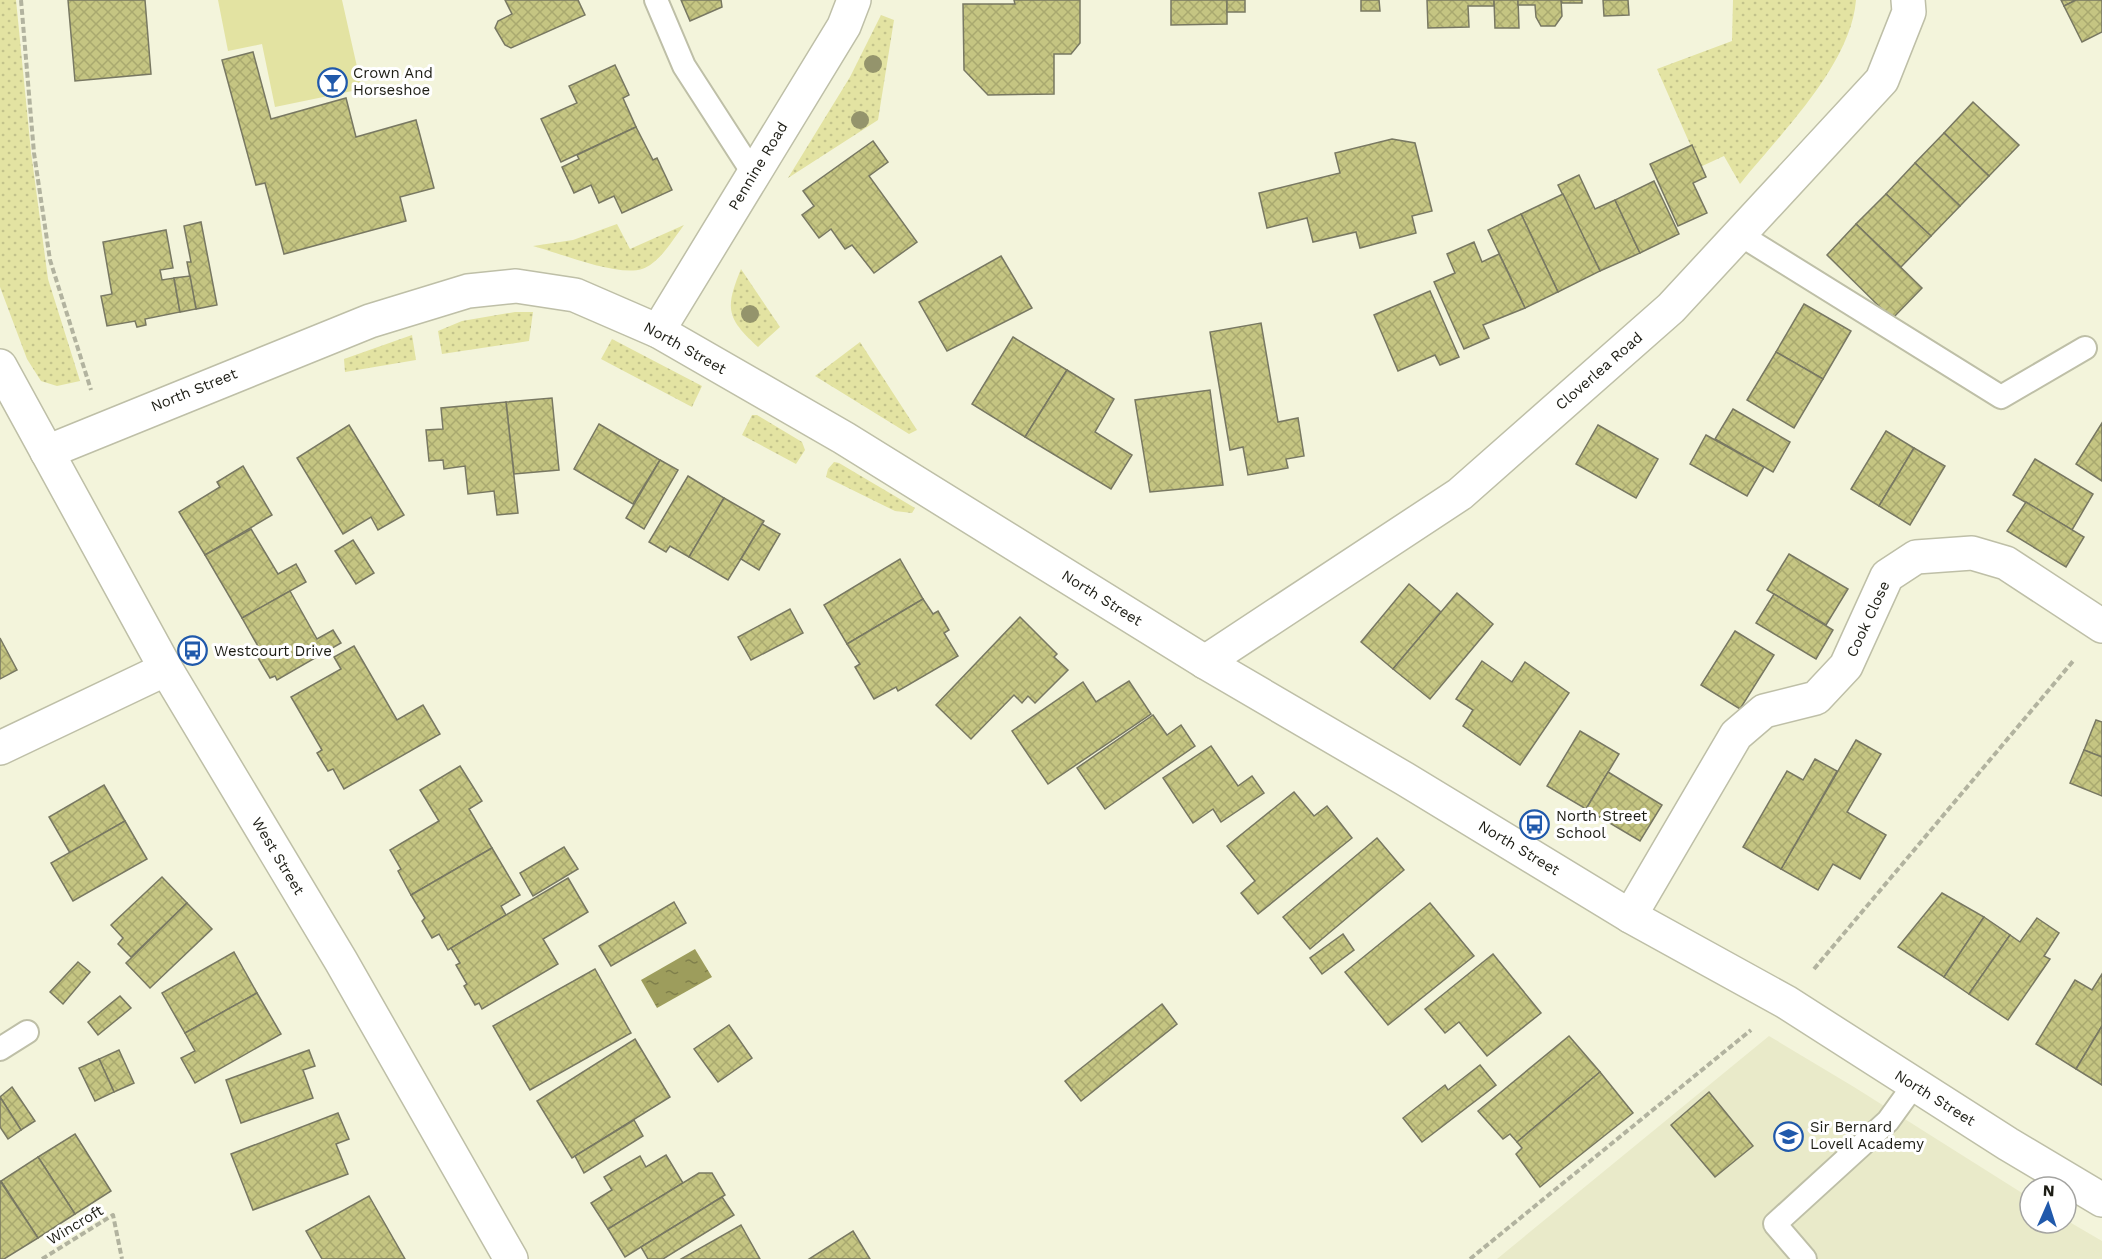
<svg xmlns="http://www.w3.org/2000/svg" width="2102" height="1259" font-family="'Work Sans',sans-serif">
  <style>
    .built { fill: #e9eac9 }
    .grass { fill: url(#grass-dots) }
    .garden { fill: #e3e3a2 }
    .water { fill: url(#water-ripples) }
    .building { fill: url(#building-cross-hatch); stroke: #787862; stroke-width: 1.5 }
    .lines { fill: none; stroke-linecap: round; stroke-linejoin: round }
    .service-casing { stroke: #bebfa7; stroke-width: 26 }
    .minor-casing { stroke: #bebfa7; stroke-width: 36 }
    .tertiary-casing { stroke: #bebfa7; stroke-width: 36 }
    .path { stroke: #b2b39f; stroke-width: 4; stroke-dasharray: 6 3; stroke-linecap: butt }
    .service { stroke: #fff; stroke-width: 22 }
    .minor { stroke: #fff; stroke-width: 33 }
    .tertiary { stroke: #fff; stroke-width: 33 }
    .tree { fill: #94946c }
    .labels { text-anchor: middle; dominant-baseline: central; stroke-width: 6; stroke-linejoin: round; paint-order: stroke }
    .poi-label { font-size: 15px; fill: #1c1c14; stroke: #fff; text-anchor: start }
    .street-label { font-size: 15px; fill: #1c1c14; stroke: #fff }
  </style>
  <defs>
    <pattern id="grass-dots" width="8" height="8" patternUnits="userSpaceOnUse" patternTransform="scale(1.5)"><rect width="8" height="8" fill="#e3e3a2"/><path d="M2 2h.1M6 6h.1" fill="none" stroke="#c2c28b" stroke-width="1.8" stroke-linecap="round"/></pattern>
    <pattern id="water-ripples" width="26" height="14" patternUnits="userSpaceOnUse" patternTransform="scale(1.5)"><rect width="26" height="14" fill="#9d9d5c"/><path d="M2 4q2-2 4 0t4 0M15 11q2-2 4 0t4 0" fill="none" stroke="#7f7f4b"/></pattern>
    <pattern id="building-cross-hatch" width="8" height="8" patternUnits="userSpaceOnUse" patternTransform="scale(1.5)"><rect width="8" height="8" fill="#c5c582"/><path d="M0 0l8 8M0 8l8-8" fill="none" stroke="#a9a96f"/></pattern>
  </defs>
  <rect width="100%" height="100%" fill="#f3f4db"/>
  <polygon class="built" points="1769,1036 1854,1087 2030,1198 2030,1223 2066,1223 2066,1220 2102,1241 2102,1259 1497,1259"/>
  <g class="grass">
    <polygon points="0,0 16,0 31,152 48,279 80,381 57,386 41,381 27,359 0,287"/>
    <path d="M1733 0H1856C1851 65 1780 134 1740 184L1724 156 1700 167 1657 69 1732 41Z"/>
    <polygon points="881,15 894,20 878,120 788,178 850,77"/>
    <path d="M617 224 630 249 684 225C673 239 660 263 642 269 618 277 559 253 533 246L573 240Z"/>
    <path d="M741 269 780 327 758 347C726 318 725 308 741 269Z"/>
    <polygon points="515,312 533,312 529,341 442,354 438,331 462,321"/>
    <polygon points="412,335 416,360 345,372 344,359"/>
    <polygon points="612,339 702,386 692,407 601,359"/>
    <polygon points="860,342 917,430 909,434 815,376"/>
    <polygon points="752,415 757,415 802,442 805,450 796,464 742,435"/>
    <polygon points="834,462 839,463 915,508 912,513 895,511 826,477 828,469"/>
  </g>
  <polygon class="garden" points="218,0 342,0 362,89 275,107 262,44 228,51"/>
  <polygon class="water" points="695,949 712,977 657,1008 641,980"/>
  <g class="building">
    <polygon points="68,0 145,0 151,74 75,81"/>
    <polygon points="505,0 578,0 585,15 511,48 505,45 495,28 498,21 512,14"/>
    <polygon points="681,0 721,0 722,7 690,21"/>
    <polygon points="1014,0 1080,0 1080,43 1071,54 1054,54 1054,94 988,95 964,70 963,4 1015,4"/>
    <polygon points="1171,0 1227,0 1227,24 1171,25"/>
    <rect x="1227" y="0" width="18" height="12"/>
    <polygon points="1361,0 1379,0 1380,11 1361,11"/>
    <polygon points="1427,0 1494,0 1494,6 1468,6 1469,27 1428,28"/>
    <polygon points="1494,0 1518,0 1519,28 1495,28"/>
    <polygon points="1518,0 1561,0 1562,16 1555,26 1541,26 1536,17 1535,5 1518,5"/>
    <polygon points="1561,0 1582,0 1582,3 1562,3"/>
    <polygon points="1603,0 1628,0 1629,15 1604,16"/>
    <polygon points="2061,0 2076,0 2064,6"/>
    <polygon points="2076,0 2102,0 2102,32 2082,42 2064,6"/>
    <polygon points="253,52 271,119 346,98 356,137 416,120 434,188 400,197 406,221 284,254 265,183 256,185 222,60"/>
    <polygon points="615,65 629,95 623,98 636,127 561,162 541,119 577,103 569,86"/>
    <polygon points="1973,102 2019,145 1989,176 1944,133"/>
    <polygon points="636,127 653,160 657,158 672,190 622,213 614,196 599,203 591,185 574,193 562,167 579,159 577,155"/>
    <polygon points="1944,133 1989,176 1960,206 1915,163"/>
    <polygon points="1392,139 1415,143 1432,211 1412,216 1416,233 1360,248 1356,232 1313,242 1307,218 1267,228 1259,193 1340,173 1335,153"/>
    <polygon points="873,141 888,162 869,176 917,242 874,273 852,245 845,249 831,229 819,238 802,215 814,206 803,191"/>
    <polygon points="1692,145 1706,177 1693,183 1707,213 1678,226 1650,164"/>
    <polygon points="1915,163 1960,206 1931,236 1886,194"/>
    <polygon points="1579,175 1595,209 1615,200 1640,253 1600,271 1558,185"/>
    <polygon points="1654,181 1679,234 1640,253 1615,200"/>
    <polygon points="1563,194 1600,271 1558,292 1521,214"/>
    <polygon points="1886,194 1931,236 1901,267 1856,224"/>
    <polygon points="1521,214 1558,292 1525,308 1488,230"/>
    <polygon points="201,222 217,305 196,309 187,262 191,262 184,226"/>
    <polygon points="1856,224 1922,288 1892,319 1827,255"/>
    <polygon points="166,230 173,268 160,270 162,280 174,278 180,312 145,319 146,325 137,327 135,321 107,326 101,296 112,294 103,242"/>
    <polygon points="1474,242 1482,262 1499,254 1525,308 1483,325 1489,338 1464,349 1434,282 1455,273 1447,254"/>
    <polygon points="1001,256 1032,308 947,351 919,302"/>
    <polygon points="190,276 196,309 180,312 174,278"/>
    <polygon points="1430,291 1459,357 1440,365 1435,355 1398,371 1374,315"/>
    <polygon points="1804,304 1851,331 1823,379 1776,352"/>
    <polygon points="1261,323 1278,422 1298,418 1304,456 1286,459 1288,468 1248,475 1243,447 1230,450 1210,332"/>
    <polygon points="1013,337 1067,370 1025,437 972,404"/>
    <polygon points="1776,352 1823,379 1794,428 1747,400"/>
    <polygon points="1067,370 1114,399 1095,432 1132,455 1111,489 1025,437"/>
    <polygon points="1210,390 1223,485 1150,492 1135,400"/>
    <polygon points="552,398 559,470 514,474 506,402"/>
    <polygon points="506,402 518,513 497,515 494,491 468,494 465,466 444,469 443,460 429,461 426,430 443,429 441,408"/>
    <polygon points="1733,409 1790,442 1773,472 1715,439"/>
    <polygon points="2102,423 2102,481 2076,464"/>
    <polygon points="599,424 660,460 633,504 574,469"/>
    <polygon points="349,425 404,515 378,530 371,517 343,534 297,458"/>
    <polygon points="1598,425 1658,459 1636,498 1576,464"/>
    <polygon points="1886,431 1914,448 1879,506 1851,489"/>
    <polygon points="1706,435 1764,467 1747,496 1690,464"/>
    <polygon points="1914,448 1945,466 1910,525 1879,506"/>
    <polygon points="2035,459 2093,494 2072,530 2013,495"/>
    <polygon points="660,460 678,470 644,529 626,518"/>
    <polygon points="243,466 272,515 205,555 179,512 220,487 217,482"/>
    <polygon points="688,476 724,498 689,557 670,546 666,552 649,542"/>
    <polygon points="724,498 764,521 728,580 689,557"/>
    <polygon points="2026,502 2084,537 2066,567 2007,531"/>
    <polygon points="762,524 780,534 759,570 741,559"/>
    <polygon points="251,529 278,574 296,564 306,582 242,618 205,555"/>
    <polygon points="353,540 374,573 356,584 335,551"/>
    <polygon points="1789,554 1848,589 1826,625 1767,590"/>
    <polygon points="900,559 923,599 847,644 824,605"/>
    <polygon points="1409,584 1441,612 1393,669 1361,642"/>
    <polygon points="290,591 317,639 333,630 341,643 277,680 275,676 270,678 258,658 263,655 242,618"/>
    <polygon points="1457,593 1493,624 1430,699 1393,669"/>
    <polygon points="1774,594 1833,630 1816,659 1756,623"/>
    <polygon points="923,599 933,614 938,611 949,630 944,633 958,656 898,691 896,687 874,699 855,667 860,664 847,644"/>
    <polygon points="790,609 803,633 751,660 738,637"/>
    <polygon points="1020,617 1057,654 1054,657 1068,670 1035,703 1028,696 1022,703 1014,695 971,739 936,705"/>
    <polygon points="1735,631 1774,655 1740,709 1701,685"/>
    <polygon points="0,638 17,670 0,679"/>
    <polygon points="354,646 397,720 423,705 440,734 344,789 333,769 328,771 317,753 322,750 291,697 341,669 334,657"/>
    <polygon points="1482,661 1512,682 1525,662 1569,693 1520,765 1463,726 1473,710 1456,699"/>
    <polygon points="1129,681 1151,714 1048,784 1012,731 1083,682 1096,702"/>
    <polygon points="1153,715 1167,735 1181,725 1195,746 1105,809 1077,768"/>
    <polygon points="2096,720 2102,722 2102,757 2084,750"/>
    <polygon points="1580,731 1619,754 1586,809 1547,786"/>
    <polygon points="1856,740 1881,754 1847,812 1886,835 1860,879 1833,864 1818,890 1781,869"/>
    <polygon points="1211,746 1238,786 1252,776 1264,793 1221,822 1213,809 1193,823 1163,778"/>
    <polygon points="2084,750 2102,757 2102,796 2070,783"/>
    <polygon points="1815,759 1837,771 1781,869 1743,847 1787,771 1803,780"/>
    <polygon points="460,766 482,801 469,809 492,848 411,895 398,871 401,869 390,850 439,821 420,790"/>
    <polygon points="1608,772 1662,805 1640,841 1586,809"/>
    <polygon points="104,785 125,821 70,853 49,817"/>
    <polygon points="1294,792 1314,816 1327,806 1352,838 1258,914 1241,893 1255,881 1227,846"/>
    <polygon points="125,821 147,859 73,901 51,863"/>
    <polygon points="1377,838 1404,870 1310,949 1283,917"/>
    <polygon points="564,847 578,869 533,896 520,873"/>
    <polygon points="492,848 520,895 501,906 506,915 448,950 439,934 432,938 422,921 425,918 411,895"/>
    <polygon points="162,877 187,903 131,957 118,944 123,938 111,925"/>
    <polygon points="568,878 588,912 543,939 558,964 482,1009 479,1003 475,1005 464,986 467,984 456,965 460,963 451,948"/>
    <polygon points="1942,893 1984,917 1944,977 1898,947"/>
    <polygon points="674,902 686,923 611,966 599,946"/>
    <polygon points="187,903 212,929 150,988 126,963"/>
    <polygon points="1430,903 1474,956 1388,1025 1345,972"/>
    <polygon points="1984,917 2010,935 1969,994 1944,977"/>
    <polygon points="2037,918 2059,933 2044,956 2050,959 2008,1020 1969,994 2010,935 2020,942"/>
    <polygon points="1343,934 1354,950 1322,974 1310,958"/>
    <polygon points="234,952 257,993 185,1033 162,993"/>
    <polygon points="1493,954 1541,1013 1487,1056 1459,1022 1445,1033 1425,1009"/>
    <polygon points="78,962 90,972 63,1004 50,992"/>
    <polygon points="595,969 631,1033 530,1090 493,1026"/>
    <polygon points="2102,974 2102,1026 2076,1069 2036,1044 2075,980 2092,990"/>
    <polygon points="257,993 281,1034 195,1083 181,1058 195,1051 185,1033"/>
    <polygon points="120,996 131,1008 98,1035 88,1022"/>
    <polygon points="1162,1004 1177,1024 1081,1101 1065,1081"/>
    <polygon points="729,1025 752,1058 718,1082 694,1049"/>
    <polygon points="2102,1026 2102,1085 2076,1069"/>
    <polygon points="1569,1036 1600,1072 1517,1142 1510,1134 1503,1139 1478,1111"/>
    <polygon points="635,1039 670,1097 572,1158 537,1101"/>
    <polygon points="119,1050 134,1083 114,1092 99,1059"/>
    <polygon points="309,1050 315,1066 303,1070 313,1098 241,1123 226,1080"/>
    <polygon points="99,1059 114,1092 95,1101 79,1068"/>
    <polygon points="1480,1065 1496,1085 1422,1142 1403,1118 1445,1085 1448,1090"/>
    <polygon points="1600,1072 1633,1113 1540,1187 1516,1154 1522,1148 1517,1142"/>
    <polygon points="12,1087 35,1121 21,1130 0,1097"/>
    <polygon points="1709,1092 1753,1146 1715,1177 1671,1125"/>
    <polygon points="0,1097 21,1130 8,1139 0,1127"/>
    <polygon points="338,1113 349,1139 336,1144 348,1174 253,1210 231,1154"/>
    <polygon points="634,1120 643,1136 584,1173 575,1156"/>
    <polygon points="75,1134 111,1191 75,1214 38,1157"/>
    <polygon points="666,1155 683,1183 608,1229 591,1203 612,1190 604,1177 640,1156 646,1167"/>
    <polygon points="38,1157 75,1214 38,1238 1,1181"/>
    <polygon points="699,1173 712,1173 725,1195 625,1257 608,1229"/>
    <polygon points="0,1181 38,1238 4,1259 0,1259"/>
    <polygon points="369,1196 405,1259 322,1259 306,1231"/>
    <polygon points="722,1197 734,1215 663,1259 648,1259 641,1247"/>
    <polygon points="741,1225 760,1259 681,1259"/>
    <polygon points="853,1231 870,1259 809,1259"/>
  </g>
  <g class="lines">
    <defs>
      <g id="service">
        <polyline points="656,0 684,66 753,173"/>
        <polyline points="1739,234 2001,397 2085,348"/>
        <polyline points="0,1049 27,1032"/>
        <polyline points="1805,1259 1775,1224 1888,1121 1914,1085"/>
      </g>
      <g id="minor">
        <polyline points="658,331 844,26 854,0"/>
        <polyline points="47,452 370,321 468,291 516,286 575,295 658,331 844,438 1205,662 1405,779 1630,916 1786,1002 2008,1144 2102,1200"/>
        <polyline points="1205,662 1460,494 1671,308 1882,80 1909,12 1908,0"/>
        <polyline points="0,748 166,669"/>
        <polyline points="1630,916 1736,735 1764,711 1816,698 1846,666 1887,576 1916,557 1972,553 2006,563 2102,626"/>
      </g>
      <polyline id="tertiary" points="0,366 166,669 341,961 511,1259"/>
    </defs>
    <use href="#service" class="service-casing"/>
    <use href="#minor" class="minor-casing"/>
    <use href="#tertiary" class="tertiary-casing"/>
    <g class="path">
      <polyline points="21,0 34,153 50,260 91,390"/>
      <polyline points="1814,969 2074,660"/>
      <polyline points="42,1259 113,1215 122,1259"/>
      <polyline points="1470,1259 1751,1030"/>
    </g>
    <use href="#service" class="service"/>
    <use href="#minor" class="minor"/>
    <use href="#tertiary" class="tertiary"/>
  </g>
  <g class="tree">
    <circle cx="873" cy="64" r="9"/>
    <circle cx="860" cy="120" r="9"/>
    <circle cx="750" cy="314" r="9"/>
  </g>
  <defs>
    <symbol id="bar-ring" viewBox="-11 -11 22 22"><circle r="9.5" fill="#fff" stroke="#2059ab" stroke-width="1.5"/><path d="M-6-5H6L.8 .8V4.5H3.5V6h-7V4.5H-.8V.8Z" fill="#2059ab"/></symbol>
    <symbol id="bus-ring" viewBox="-11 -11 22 22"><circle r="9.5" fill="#fff" stroke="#2059ab" stroke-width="1.5"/><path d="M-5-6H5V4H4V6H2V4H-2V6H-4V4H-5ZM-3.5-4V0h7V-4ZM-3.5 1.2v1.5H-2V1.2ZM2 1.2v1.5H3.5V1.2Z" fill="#2059ab"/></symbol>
    <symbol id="school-ring" viewBox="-11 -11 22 22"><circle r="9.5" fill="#fff" stroke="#2059ab" stroke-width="1.5"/><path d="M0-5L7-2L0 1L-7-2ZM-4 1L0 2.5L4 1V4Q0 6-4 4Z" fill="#2059ab"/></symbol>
  </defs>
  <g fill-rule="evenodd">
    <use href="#bar-ring" x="316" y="66" width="33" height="33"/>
    <use href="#bus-ring" x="176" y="634" width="33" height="33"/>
    <use href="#bus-ring" x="1518" y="808" width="33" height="33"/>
    <use href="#school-ring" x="1772" y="1120" width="33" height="33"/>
  </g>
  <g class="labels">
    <g class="poi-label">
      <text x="353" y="73">Crown And<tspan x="353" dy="17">Horseshoe</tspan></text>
      <text x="214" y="651">Westcourt Drive</text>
      <text x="1556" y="816">North Street<tspan x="1556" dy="17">School</tspan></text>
      <text x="1810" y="1127">Sir Bernard<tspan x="1810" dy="17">Lovell Academy</tspan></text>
    </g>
    <g class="street-label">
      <text transform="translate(758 166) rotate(-59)">Pennine Road</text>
      <text transform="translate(685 348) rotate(29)">North Street</text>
      <text transform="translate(1599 371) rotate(-41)">Cloverlea Road</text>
      <text transform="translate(194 390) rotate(-22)">North Street</text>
      <text transform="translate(1102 598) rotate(32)">North Street</text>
      <text transform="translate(1868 619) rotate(-65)">Cook Close</text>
      <text transform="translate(1519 848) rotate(31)">North Street</text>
      <text transform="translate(278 856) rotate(59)">West Street</text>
      <text transform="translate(1935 1098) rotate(32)">North Street</text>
      <text transform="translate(75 1225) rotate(-31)">Wincroft</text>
    </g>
  </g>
  <g transform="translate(2048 1205) rotate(3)"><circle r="28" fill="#ffffff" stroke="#a4a4a1" stroke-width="1.5"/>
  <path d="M0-4.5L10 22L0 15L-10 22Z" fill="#2059ab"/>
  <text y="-9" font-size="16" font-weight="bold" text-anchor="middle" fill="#1c1c14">N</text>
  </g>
</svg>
